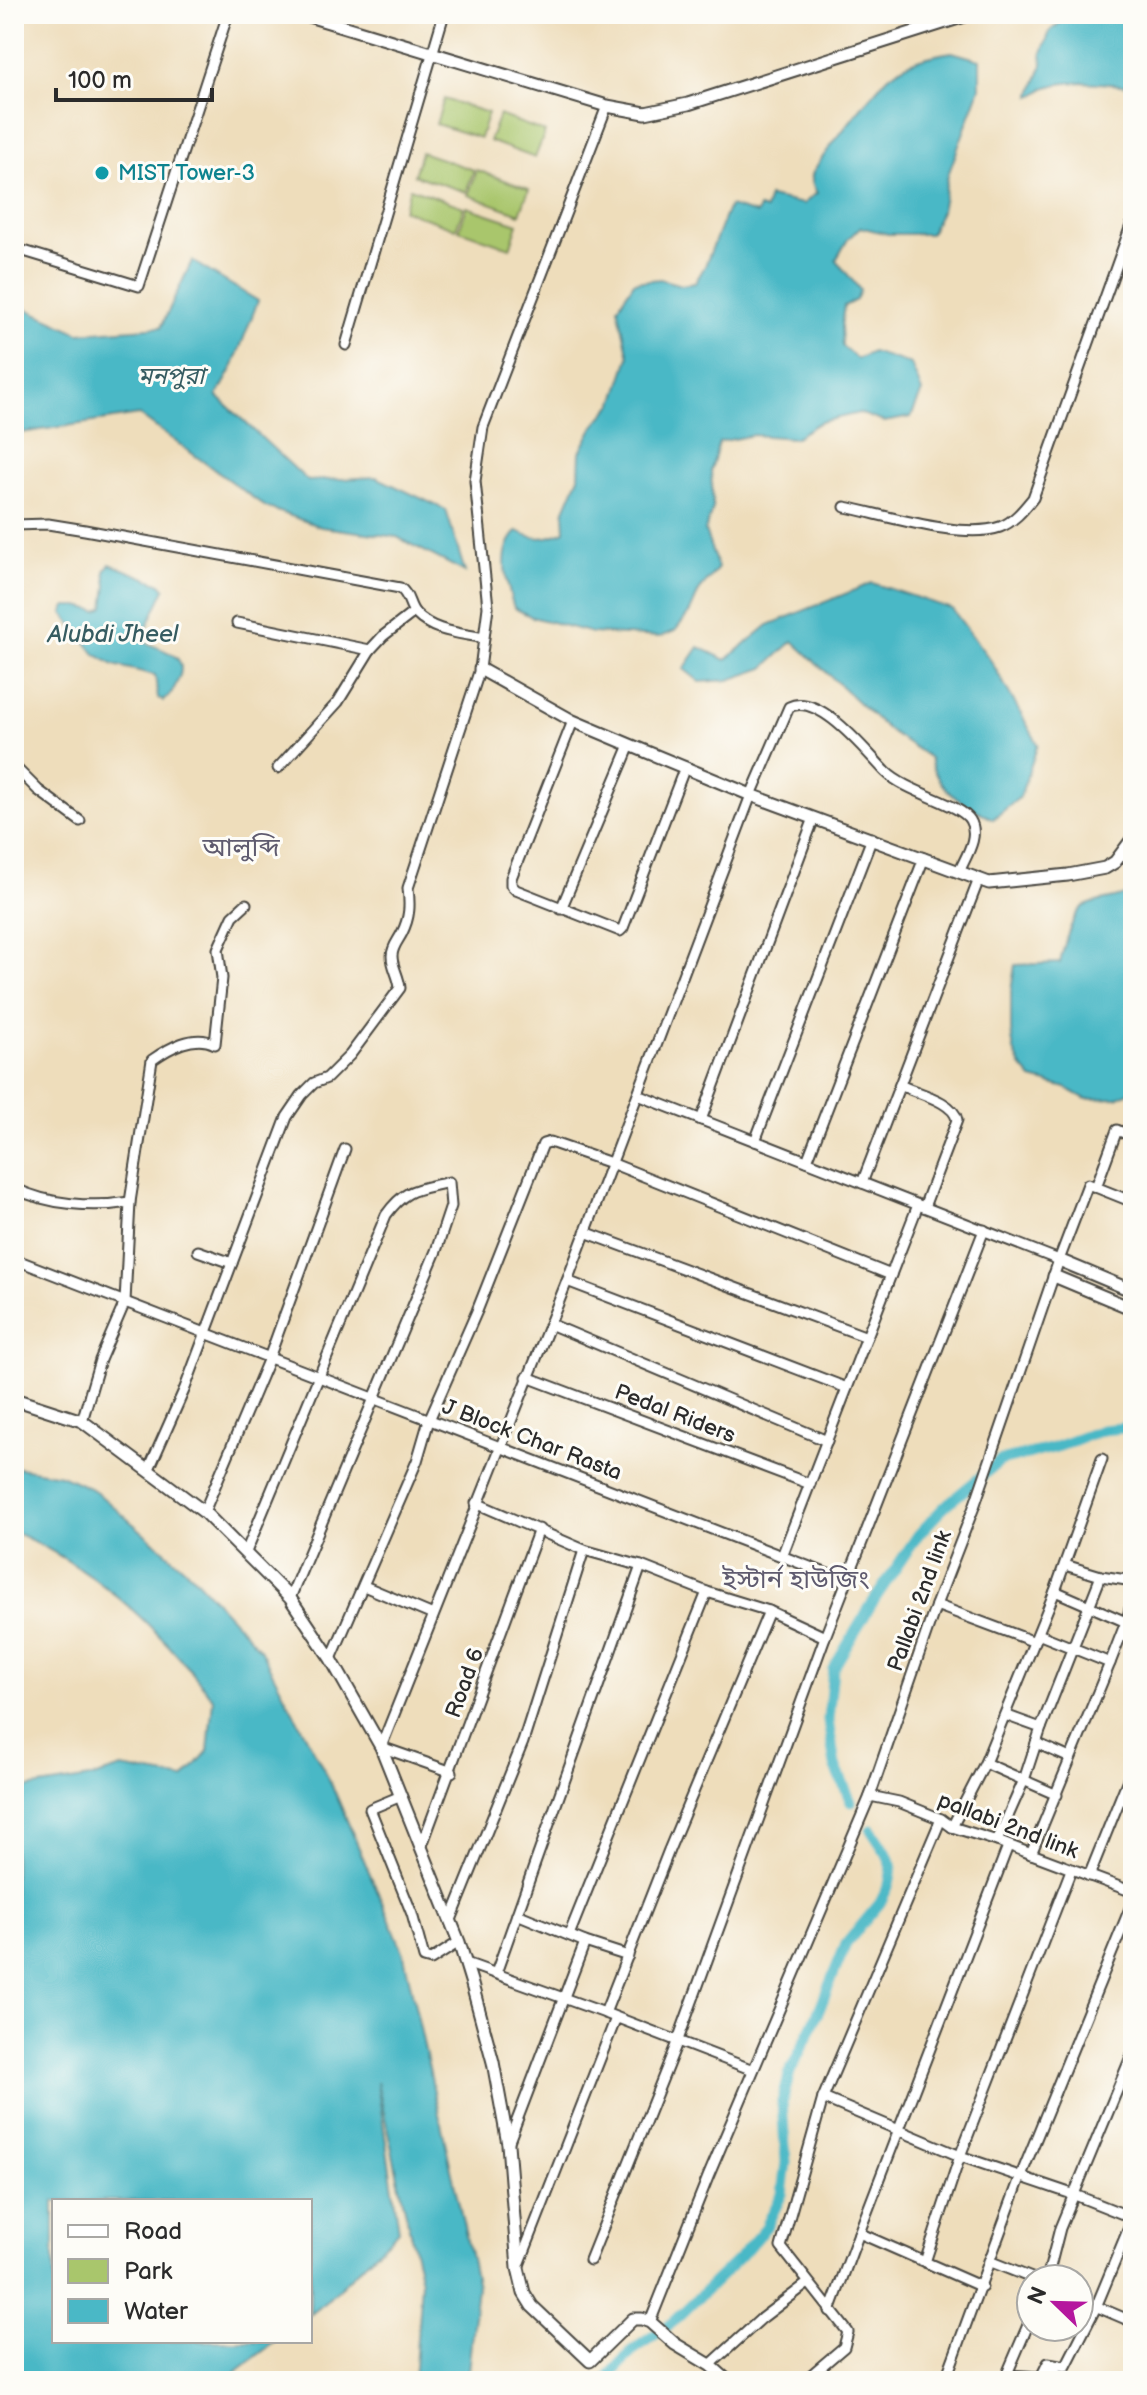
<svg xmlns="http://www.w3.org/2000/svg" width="1147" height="2395" font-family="'Balsamiq Sans','Noto Sans Bengali',sans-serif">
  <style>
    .green { fill: #a9c66c; stroke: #6a784c; stroke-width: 2 }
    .water { fill: #4ab8c6; stroke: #3a7278; stroke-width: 2 }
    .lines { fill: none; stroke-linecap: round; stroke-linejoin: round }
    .canal { stroke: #4ab8c6; stroke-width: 11 }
    .minor-casing { stroke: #484641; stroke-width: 13 }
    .tertiary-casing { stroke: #484641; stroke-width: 15 }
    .minor { stroke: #fff; stroke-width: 9 }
    .tertiary { stroke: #fff; stroke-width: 11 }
    .culture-dot { fill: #0f9aa8; stroke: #fdfcf7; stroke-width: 3 }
    .labels { text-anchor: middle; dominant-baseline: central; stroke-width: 6; stroke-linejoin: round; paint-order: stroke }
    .culture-label { font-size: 22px; fill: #0d838f; stroke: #fdfcf7; text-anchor: start }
    .street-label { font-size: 22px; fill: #2b2b2b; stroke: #fdfcf7 }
    .water-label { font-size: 24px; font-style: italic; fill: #365c61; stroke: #fdfcf7 }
    .quarter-label { font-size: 26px; fill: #5f5b6f; stroke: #fdfcf7 }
  </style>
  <rect width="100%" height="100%" fill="#fdfcf7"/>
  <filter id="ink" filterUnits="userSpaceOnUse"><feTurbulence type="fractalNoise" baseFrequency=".0125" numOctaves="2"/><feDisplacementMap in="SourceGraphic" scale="16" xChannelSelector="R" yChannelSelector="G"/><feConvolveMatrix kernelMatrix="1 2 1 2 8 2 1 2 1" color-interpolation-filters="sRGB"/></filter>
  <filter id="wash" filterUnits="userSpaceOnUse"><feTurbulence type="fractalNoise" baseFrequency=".006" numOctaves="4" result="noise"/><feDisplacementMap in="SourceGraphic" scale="32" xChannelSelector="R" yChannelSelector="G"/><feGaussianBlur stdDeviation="1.8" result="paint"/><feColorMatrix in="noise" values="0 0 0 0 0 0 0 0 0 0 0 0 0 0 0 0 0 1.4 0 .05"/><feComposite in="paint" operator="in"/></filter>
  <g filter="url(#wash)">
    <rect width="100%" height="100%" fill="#edb"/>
    <g class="green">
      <polygon points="444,99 488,113 480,138 436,124"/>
      <polygon points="499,115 545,132 535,158 489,141"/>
      <polygon points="421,152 474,170 466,192 414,175"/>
      <polygon points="477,170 529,189 520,214 468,195"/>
      <polygon points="410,188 464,207 456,229 403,210"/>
      <polygon points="467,207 518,224 510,248 459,230"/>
    </g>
    <g class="water">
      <path d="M1090 14H1133V86C1105 84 1075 78 1047 87 1039 90 1040 94 1031 96L1043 64 1042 53 1050 31 1061 22Z"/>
      <path d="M952 52 980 60V88L948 175 941 211 930 234H888L860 227 848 239 836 260 860 290 856 300 844 306 841 326 842 346 857 359 872 352 911 364 922 392 911 417 884 422 859 413 820 422 794 438 753 435 719 442 711 470 713 508 705 531 718 568 699 591 690 612 675 631 660 637 592 633 532 617 514 608C506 583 497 550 518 531 535 541 547 539 565 531L564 512 579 477 580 452 594 426 614 403 629 357 618 307 634 282 660 279 681 285 695 283 705 266 729 206 757 214 759 208 765 210 769 197 803 204 817 193C814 188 811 182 812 175 815 163 877 87 889 76 908 60 928 56 952 52Z"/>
      <polygon points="192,261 258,301 231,371 217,396 308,481 376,477 446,510 465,572 397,537 321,527 266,507 139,415 14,434 14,303 79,333 161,327"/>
      <path d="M110 564 161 584 165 589 141 640C159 651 191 652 178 680 175 688 170 696 163 701L158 698 155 675 114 665 95 654 63 613 66 606H79L97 611 104 607 107 586 105 571Z"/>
      <path d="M872 583 952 609 991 661 1038 744 1020 797 993 819C964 805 937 791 930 758L887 729 793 641 764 668 729 680 700 682 684 669 699 647 726 660 768 625Z"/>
      <path d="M1133 891V1090L1117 1098 1086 1099 1066 1088 1032 1079 1021 1066 1014 1051 1011 1031V991L1015 965 1060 963C1063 949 1072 913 1085 906 1100 899 1118 900 1133 891Z"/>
      <path d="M14 1467 61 1475 94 1490 190 1573 260 1649 331 1783 403 1951 477 2286 467 2381H414L421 2281 377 2082 399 2230 320 2307 310 2315V2201H54V2341H276L224 2381H14V1790L90 1778 122 1768 184 1779 208 1751 213 1699C160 1628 95 1568 14 1532Z"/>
    </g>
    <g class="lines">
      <g class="canal">
        <polyline points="851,1802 835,1765 828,1720 833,1669 871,1605 918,1535 945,1506 1000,1461 1053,1448 1102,1430 1133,1427"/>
        <polyline points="605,2381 632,2351 673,2322 741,2256 766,2227 782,2194 786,2162 782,2102 790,2072 812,2027 846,1944 880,1903 889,1885 892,1867 887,1854 871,1830"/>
      </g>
    </g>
  </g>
  <g filter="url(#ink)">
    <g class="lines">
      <defs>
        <g id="minor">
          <polyline points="14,248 139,286 228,14"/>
          <polyline points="346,345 444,14"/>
          <path d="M845 507C885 515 963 540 1000 527 1014 522 1024 509 1033 498L1133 220"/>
          <path d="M14 525 48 524 85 530 400 588C410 595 408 606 416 614 433 632 461 633 483 638"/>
          <polyline points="237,623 370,650"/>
          <polyline points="573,721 511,878 511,885 516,890 620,931 623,928 685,767"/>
          <polyline points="14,766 38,790 80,821"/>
          <polyline points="278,768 338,702 370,650 383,636 414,612"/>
          <polyline points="561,909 630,745"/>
          <path d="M900 1085C916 1093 954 1101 957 1120L924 1207"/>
          <polyline points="638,1095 1059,1260"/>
          <polyline points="701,1120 814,818"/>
          <polyline points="755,1141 872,838"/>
          <polyline points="807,1161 924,858"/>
          <polyline points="862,1183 979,879"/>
          <polyline points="1096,1187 1117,1130 1133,1137"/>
          <path d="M14 1188C48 1205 93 1208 130 1202"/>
          <polyline points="585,1232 867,1337"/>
          <polyline points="198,1251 232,1263"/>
          <polyline points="14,1259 846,1581"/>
          <polyline points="567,1281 847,1388"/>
          <polyline points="550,1324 827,1441"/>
          <polyline points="527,1377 810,1484"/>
          <path d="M82 1421 100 1360 125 1302 130 1202 152 1060C169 1048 194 1033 215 1044L222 978 218 949 233 916 246 904"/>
          <path d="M149 1469 185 1388 287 1117 302 1095 314 1083 327 1078 350 1055 400 988C399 976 392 967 392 956 392 947 398 941 402 933 410 917 410 905 408 888L480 669 488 607 475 481 483 427 607 106"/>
          <polyline points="476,1503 584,1550 641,1566 707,1592 769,1611 825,1637"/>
          <polyline points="204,1512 269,1358 345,1149"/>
          <path d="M246 1552 386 1215C406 1187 418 1190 449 1182L451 1206 436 1251 290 1598"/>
          <polyline points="782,1556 918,1205"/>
          <polyline points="1065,1565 1101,1576 1133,1581"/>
          <polyline points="364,1586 433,1615"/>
          <polyline points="1055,1591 1102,1459"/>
          <polyline points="936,1605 1035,1642"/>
          <polyline points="1038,1634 1110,1663"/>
          <polyline points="331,1659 417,1461 429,1420 477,1311 543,1144 550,1142 611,1163 891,1275"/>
          <polyline points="1041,1728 1101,1576"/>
          <polyline points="1036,1743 1070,1758"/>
          <polyline points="985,1763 1057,1795"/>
          <path d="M452 1772 381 1747 567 1281 751 795 789 707C819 691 867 753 886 772 906 792 961 804 970 820 980 836 966 856 959 872"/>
          <polyline points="401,1796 370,1809 412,1914 424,1958 431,1960 459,1942"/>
          <polyline points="870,1796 899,1802 941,1819 952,1827 997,1841 1133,1892"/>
          <polyline points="952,1827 985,1763 1055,1591 1126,1622"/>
          <polyline points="997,1841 1024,1780 1041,1728 1005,1715"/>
          <polyline points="421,1848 539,1529"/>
          <polyline points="1031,1854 1110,1663 1128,1617 1133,1596"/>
          <polyline points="1089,1876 1133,1767"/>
          <polyline points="517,1914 585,1942 628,1956"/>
          <polyline points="451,1920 523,1742 584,1550"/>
          <polyline points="569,1935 707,1592"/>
          <polyline points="466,1963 605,2013 753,2070"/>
          <polyline points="496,1973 641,1566"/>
          <polyline points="605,2013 669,1850 769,1611"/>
          <polyline points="823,2098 960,2156 1075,2195 1133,2218"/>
          <polyline points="508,2144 585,1942"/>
          <polyline points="590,2260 678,2040 825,1637 984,1230"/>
          <polyline points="989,2261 1034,2279"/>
          <polyline points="925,2262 960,2156 1071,1870"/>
          <polyline points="519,2265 616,2018"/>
          <polyline points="1047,2279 1060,2228 1133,2052"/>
          <polyline points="982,2287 859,2233 1008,1846"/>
          <polyline points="1079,2299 1133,2322"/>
          <polyline points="830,2311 859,2233"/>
          <polyline points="650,2322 708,2177 870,1796 936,1605 974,1507 1059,1260 1088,1184 1133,1202"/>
          <polyline points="710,2365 762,2318 808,2283"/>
          <polyline points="1047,2366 1068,2381"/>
          <polyline points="1006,2375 1041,2377 1048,2363 1066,2366 1096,2307 1133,2218"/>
          <polyline points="804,2381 844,2347 848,2332 781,2247 823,2098 941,1819"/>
          <polyline points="945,2381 1020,2178 1133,1901"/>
          <polyline points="1004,2381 1031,2318"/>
        </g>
        <g id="tertiary">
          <polyline points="302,14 607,106 645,113 688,104 971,14"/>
          <polyline points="480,669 573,721 630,745 751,795 989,883 1068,875 1105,868 1115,862 1133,838"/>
          <polyline points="1059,1260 1133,1291"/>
          <polyline points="1054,1276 1133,1309"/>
          <polyline points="14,1399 82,1421 204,1512 290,1598 331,1659 381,1747 459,1942 471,1981 493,2062 508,2144 518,2268 524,2293 532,2306 590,2361 633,2319 642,2319 650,2322 675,2344 710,2365 728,2381"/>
        </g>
      </defs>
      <use href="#minor" class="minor-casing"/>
      <use href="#tertiary" class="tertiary-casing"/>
      <use href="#minor" class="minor"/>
      <use href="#tertiary" class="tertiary"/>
    </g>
  </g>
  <circle class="culture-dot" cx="102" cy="173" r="8"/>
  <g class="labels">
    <g class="culture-label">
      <text x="118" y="173">MIST Tower-3</text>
    </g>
    <g class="street-label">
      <text transform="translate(675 1414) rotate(21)">Pedal Riders</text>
      <text transform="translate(532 1440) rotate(21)">J Block Char Rasta</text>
      <text transform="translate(920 1601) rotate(-70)">Pallabi 2nd link</text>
      <text transform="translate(465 1683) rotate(-70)">Road 6</text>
      <text transform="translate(1008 1826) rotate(21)">pallabi 2nd link</text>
    </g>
    <g class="water-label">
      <text x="171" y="376">মনপুরা</text>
      <text x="113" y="634">Alubdi Jheel</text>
    </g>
    <g class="quarter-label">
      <text x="241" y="848">আলুব্দি</text>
      <text x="796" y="1580">ইস্টার্ন হাউজিং</text>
    </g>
  </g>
  <rect width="1147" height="2395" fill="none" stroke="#fdfcf7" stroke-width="48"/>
  <rect x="52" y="2199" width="260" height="144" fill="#fdfcf7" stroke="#a9a8a5" stroke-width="2"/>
  <rect x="68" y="2225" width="40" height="12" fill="#ffffff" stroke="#a9a8a5" stroke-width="2"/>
  <text x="124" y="2239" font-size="24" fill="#2b2b2b">Road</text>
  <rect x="68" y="2259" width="40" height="24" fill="#a9c66c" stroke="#a9a8a5" stroke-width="2"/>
  <text x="124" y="2279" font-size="24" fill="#2b2b2b">Park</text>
  <rect x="68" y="2299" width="40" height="24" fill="#4ab8c6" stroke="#a9a8a5" stroke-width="2"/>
  <text x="124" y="2319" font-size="24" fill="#2b2b2b">Water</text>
  <g transform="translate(1055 2303) rotate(293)"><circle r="38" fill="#fdfcf7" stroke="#a9a8a5" stroke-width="2"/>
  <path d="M0-6L14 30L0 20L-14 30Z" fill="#b5179e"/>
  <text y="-12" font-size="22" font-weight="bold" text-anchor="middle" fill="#2b2b2b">N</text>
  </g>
  <path d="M56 88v12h156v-12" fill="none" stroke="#2b2b2b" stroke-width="4"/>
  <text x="68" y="88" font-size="24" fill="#2b2b2b" stroke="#fdfcf7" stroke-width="6" paint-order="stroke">100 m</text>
</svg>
